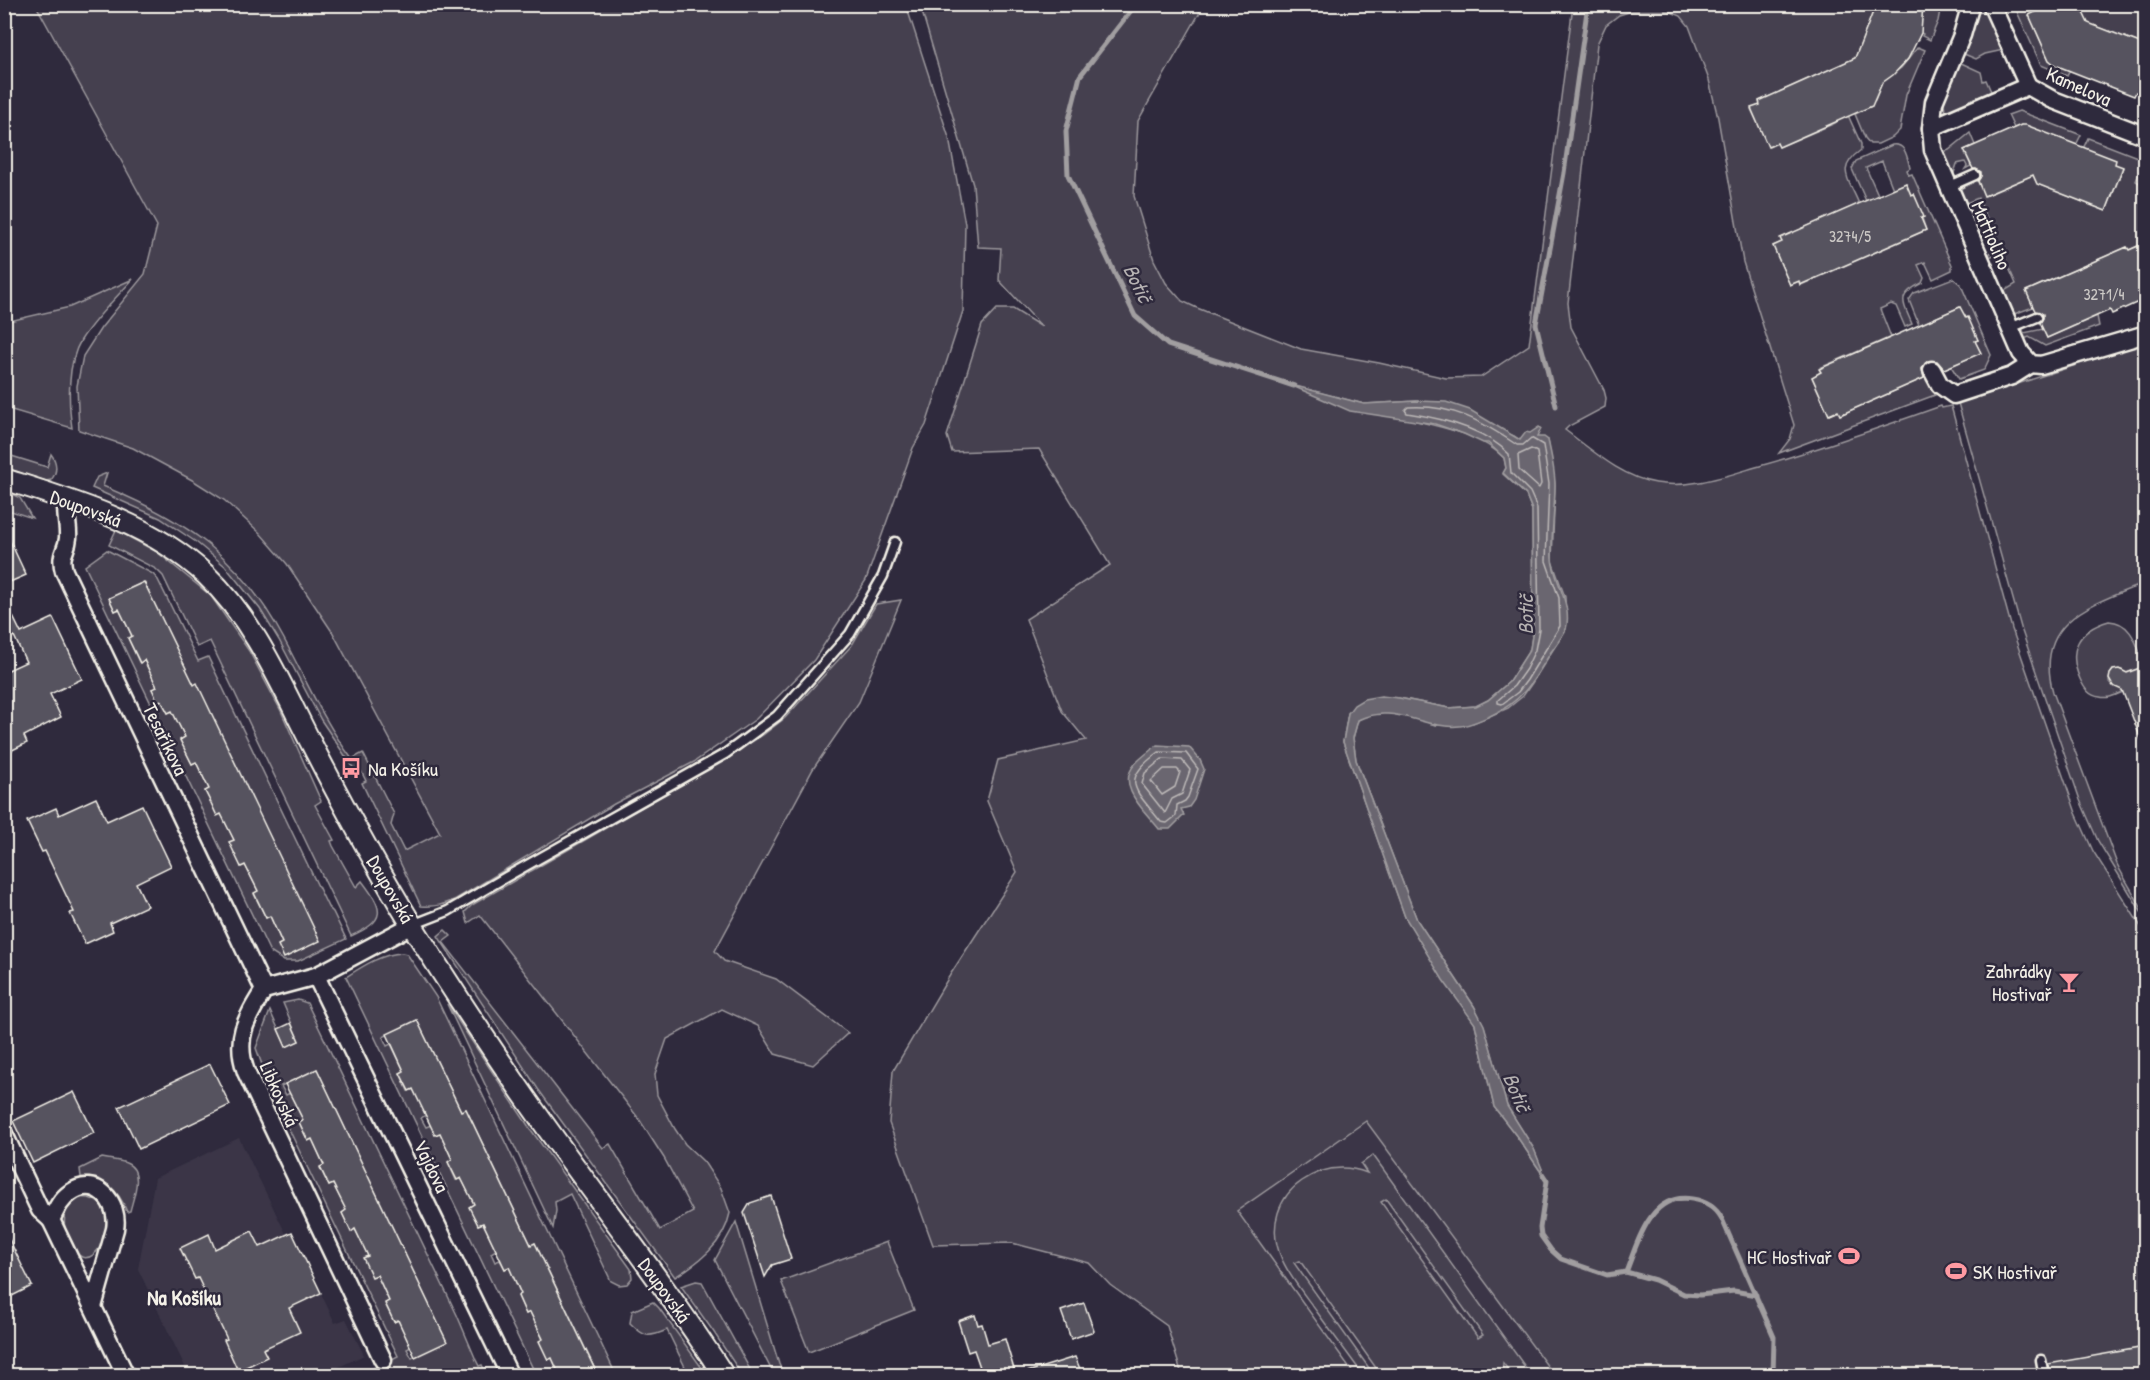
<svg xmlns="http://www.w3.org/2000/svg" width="2150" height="1380" font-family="'Patrick Hand',sans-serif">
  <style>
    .built { fill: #3b3647 }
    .green { fill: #454050; stroke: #9c989c; stroke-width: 1.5; fill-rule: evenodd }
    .water { fill: #6a6670; stroke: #a19ea0; stroke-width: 1.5 }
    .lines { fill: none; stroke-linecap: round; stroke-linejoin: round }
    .shore { stroke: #bdb9b8; stroke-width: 1.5 }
    .stream { stroke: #a19ea0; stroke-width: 5 }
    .building { fill: #56525f; stroke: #f4f1e8; stroke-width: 1.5 }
    .service-casing { stroke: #f4f1e8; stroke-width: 13 }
    .minor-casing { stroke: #f4f1e8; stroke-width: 21 }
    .tertiary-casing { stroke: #f4f1e8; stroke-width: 24 }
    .service { stroke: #2f2a3d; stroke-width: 8 }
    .minor { stroke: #2f2a3d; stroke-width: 16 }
    .tertiary { stroke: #2f2a3d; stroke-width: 20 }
    .labels { text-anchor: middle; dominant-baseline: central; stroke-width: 5; stroke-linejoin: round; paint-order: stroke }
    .number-label { font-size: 16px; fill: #ccc9c6 }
    .street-label { font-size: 20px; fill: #f4f1e8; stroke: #2f2a3d }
    .poi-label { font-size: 20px; fill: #f4f1e8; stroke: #2f2a3d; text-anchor: start }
    .water-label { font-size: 21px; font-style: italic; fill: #b6b2b2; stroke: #2f2a3d }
    .neighbourhood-label { font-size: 21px; font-weight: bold; fill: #f4f1e8; stroke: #2f2a3d }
  </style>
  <rect width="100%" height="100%" fill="#2f2a3d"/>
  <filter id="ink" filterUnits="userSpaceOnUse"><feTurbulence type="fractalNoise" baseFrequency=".0167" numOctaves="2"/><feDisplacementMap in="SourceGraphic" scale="12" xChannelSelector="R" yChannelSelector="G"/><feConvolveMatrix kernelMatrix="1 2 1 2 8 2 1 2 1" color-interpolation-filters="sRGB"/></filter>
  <g filter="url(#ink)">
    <g class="built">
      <polygon points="1366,1121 1554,1375 1355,1375 1236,1210"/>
      <polygon points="239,1138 286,1234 292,1232 335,1323 346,1319 364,1355 322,1375 189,1375 138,1269 155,1178"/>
    </g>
    <g class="green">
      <path d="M36 5H906L949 138 965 224 963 311 926 425 913 448 866 580 814 660 756 719 694 762 614 804 456 899C444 905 435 907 421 906L362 783 366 781 359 767 354 769 321 720 279 640 260 609 225 566 196 542 160 518 92 488 97 477 107 473 103 486C187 521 240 556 284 639 306 680 324 722 352 759L363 753 394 814 391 825 404 851 440 833 333 633 287 564 260 533 224 500 194 481 133 448 79 430 77 386 83 356 101 328 145 274 157 226Z"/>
      <path d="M920 5H1201L1199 14 1138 121 1134 196 1154 260 1166 283 1182 301 1197 308 1301 349 1379 363 1446 378 1481 377 1529 345 1573 5H1876L1855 58 1759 101 1760 105 1751 109 1769 147 1777 143 1779 147 1835 123 1847 113 1861 144V150C1835 169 1849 179 1859 204L1781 238 1782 242 1773 246 1790 285 1799 281 1801 285 1926 230 1914 194 1911 195 1906 183 1893 189 1882 161 1866 168 1880 199 1866 201 1852 169 1856 161 1892 145C1906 143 1907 157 1910 168L1907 170 1909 175 1912 174 1952 265V270L1933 279 1925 262 1918 265 1924 278 1922 283C1897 295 1902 301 1912 324L1905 327 1896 306 1891 304 1880 309 1891 337 1820 368 1821 372 1812 377 1829 415 1838 411 1840 415 1928 376 1935 395 1779 453 1790 439 1794 425 1743 262 1718 118 1709 80 1689 26 1681 16 1669 11H1632L1619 15 1606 25 1597 44 1568 303 1571 327 1604 390 1606 398 1605 407 1569 426 1565 430C1592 450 1621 477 1656 483 1692 489 1728 475 1763 465 1823 448 1882 427 1941 406L1942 408 1951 406 2012 629 2076 813 2093 851 2145 933V1375H1554L1366 1121 1237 1211 1355 1375H1182L1167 1326 1110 1285 1089 1263 1012 1243 933 1245 889 1123 893 1071 950 975 1017 872 987 801 998 760 1086 740 1062 711 1026 619 1110 565 1039 449 952 452 947 436 982 325 997 309H1013L1042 327 999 280 1001 248 978 247 973 185ZM1294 386 1364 404 1417 401 1514 436 1520 440H1548L1555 484 1552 561 1565 597 1566 629 1532 683 1523 696 1508 708 1473 723 1435 725 1409 716 1385 713 1367 715 1358 720 1353 738 1356 760 1417 920 1474 1006 1484 1026 1507 1106 1534 1149 1545 1178 1518 1138 1494 1107 1475 1024 1405 917 1343 742 1348 713 1399 698 1449 708 1476 706 1488 700 1509 682 1530 649 1533 629 1532 510 1526 495 1503 474 1506 468 1504 458C1479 432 1440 428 1406 418 1369 407 1331 396 1294 386Z"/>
      <polygon points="1922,5 1941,5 1938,21 1930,40 1922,36 1923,34 1921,33"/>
      <polygon points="1983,5 2008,49 1985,54 1976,59 1964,54 1971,38 1979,9"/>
      <polygon points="2014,5 2044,5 2045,7 2029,15 2049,60 2070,70 2067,76 2041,65"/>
      <polygon points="2079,5 2145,5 2145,45 2088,23"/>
      <polygon points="1918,47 1925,50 1906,95 1900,130 1893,137 1878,144 1870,144 1865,138 1855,114 1872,106 1871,101 1875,100 1883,80 1901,68"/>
      <path d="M1959 62 1981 72 1983 81 1986 80 1993 96 1947 112C1937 100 1954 75 1959 62Z"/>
      <polygon points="2019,111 2081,135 2076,145 2021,125 2014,128 2008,115"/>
      <polygon points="1970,133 1975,145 1964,150 1971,166 1965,169 1967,166 1965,162 1957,164 1954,173 1943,152 1949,150"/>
      <polygon points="2088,138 2145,160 2145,176 2139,174 2136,181 2145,186 2145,243 2129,250 2127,247 2026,291 2033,307 2014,314 2004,291 2016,284 2002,252 1989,257 1990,253 2002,248 1996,233 1984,238 1980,238 1992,230 1978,198 1966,203 1960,193 1960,189 1977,180 1985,196 2033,175 2037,184 2106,211 2123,168 2082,151"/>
      <polygon points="1953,278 1961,285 1991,355 1984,370 1959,379 1951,366 1981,353 1975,341 1978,340 1960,307 1919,325 1909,300 1914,293"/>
      <path d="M133 279C116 298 95 318 81 340 67 363 68 402 72 428L5 408V322L70 307Z"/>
      <polygon points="2097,316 2099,326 2045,346 2029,337 2024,339 2021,333 2023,330 2024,333 2043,329 2047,338"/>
      <path d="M2145 343V583C2093 604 2033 620 2053 692L2117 864C2122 876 2146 911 2145 918L2098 841 2080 800 2022 631 1958 403Z"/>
      <path d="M5 454 47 467 51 454C57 462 58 472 51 480L46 481 5 468Z"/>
      <polygon points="5,491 20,498 32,518 5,509"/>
      <path d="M116 530 157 552 211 596 249 651 281 711 321 801 315 805 334 840 331 841 333 846 356 887 362 881C384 910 387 920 351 936L210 641 197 647 163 576 156 569 109 545Z"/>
      <path d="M107 550 153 574 158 580 198 661 208 657 328 907 333 912 346 939 298 961H284L270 952 85 566ZM144 582 194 685 196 684 319 941 278 945 282 943 270 916 266 918 254 894 258 891 245 865 241 867 234 840 221 814 217 815 205 791 209 789 196 762 192 764 180 740 185 737 172 711 168 713 161 700 159 702 152 689 157 687 144 660 139 662 128 638 132 636 119 609 115 611 109 598Z"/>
      <path d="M901 600 859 702 813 769 715 951 724 961 776 979 848 1033 813 1065 775 1054 758 1026 722 1009 667 1039 655 1074 657 1095 675 1129 685 1144 704 1162 721 1188 730 1213C724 1244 699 1262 675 1277L538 1089 438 936 445 930 451 936 443 942 603 1148 610 1144 660 1230 693 1212 664 1158 639 1119 480 915 468 923 465 912 472 905 703 772 763 735 785 718 852 645 876 604Z"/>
      <path d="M2109 621C2133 622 2137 647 2145 666L2126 673 2122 670H2113L2110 674 2109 682 2113 686 2121 687 2123 692C2116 695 2108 699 2100 697 2089 696 2084 688 2080 679 2067 650 2078 630 2109 621Z"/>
      <path d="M402 953 407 954 436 997 616 1375H598L535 1243 531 1245 466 1109 461 1111 417 1020 383 1037 387 1046 391 1044 404 1071 400 1073 408 1091 413 1089 426 1115 421 1118 426 1127 431 1125 440 1133 452 1159 448 1162 456 1180 461 1178 474 1204 478 1225 483 1223 496 1250 491 1253 495 1262 500 1260 505 1269 509 1267 521 1294 518 1296 526 1314 530 1312 560 1375H536L346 977C363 966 381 954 402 953Z"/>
      <path d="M298 1000 307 1003 457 1315 476 1360 479 1366 482 1365 487 1375H360L398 1356 274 1098 256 1048 270 1011 286 1046 299 1041 283 1003ZM317 1069 446 1341 412 1358 407 1349 411 1347 398 1320 394 1322 385 1304 389 1301 377 1275 364 1258 368 1256 355 1229 351 1231 342 1213 346 1210 333 1184 329 1186 320 1168 324 1165 312 1139 308 1141 299 1122 303 1120 290 1093 286 1095 281 1086Z"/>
      <polygon points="447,1004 529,1127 631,1269 632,1278 627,1284 619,1285 611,1281 570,1194 555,1202 556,1211 553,1228"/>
      <path d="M1373 1155 1531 1375H1512L1503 1363 1502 1375H1381L1300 1261 1294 1263 1374 1375H1363C1348 1354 1332 1333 1317 1312 1296 1283 1266 1251 1278 1213 1282 1200 1290 1189 1302 1181 1323 1167 1344 1164 1367 1173L1361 1164ZM1386 1199 1483 1335 1478 1338 1381 1202Z"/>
      <path d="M102 1158C110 1160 119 1160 126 1163 145 1170 133 1198 130 1211L127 1212C119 1190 105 1177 81 1177L80 1169Z"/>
      <path d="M76 1198C132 1191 98 1281 76 1252 63 1234 58 1213 76 1198Z"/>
      <polygon points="736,1222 779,1364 784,1375 774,1375 715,1260"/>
      <polygon points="887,1242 914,1310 809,1352 781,1281"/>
      <polygon points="696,1281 702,1282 753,1375 742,1375 713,1331 681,1286"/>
      <path d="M653 1302 659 1308 707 1375H689L667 1330C648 1338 645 1338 630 1323L632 1311Z"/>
    </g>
    <g class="water">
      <path d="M1288 384 1364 404 1417 401 1446 402 1470 410 1520 440 1526 432 1530 433 1539 427 1541 429 1537 437H1544L1548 440C1551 454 1555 470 1555 485 1555 509 1551 533 1552 558 1553 579 1573 605 1566 629 1563 636 1556 645 1551 652 1533 682 1523 701 1490 716 1480 720 1471 725 1460 726 1424 730 1393 702 1358 720L1353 738 1356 760 1417 920 1474 1006 1484 1025 1507 1106 1534 1149 1547 1181 1518 1138 1494 1107 1475 1024 1443 980 1405 917 1343 742 1348 713 1354 705 1364 699 1381 696 1399 698 1449 708 1476 706 1488 700 1509 682 1530 649 1533 629 1532 510 1526 495 1503 473 1506 468 1504 458 1488 443H1483L1464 434 1435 424 1350 411Z"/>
      <path d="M1157 745 1189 747 1200 760 1204 769 1194 800 1189 807 1181 809 1184 815 1170 829H1159C1145 811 1115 786 1135 764 1141 757 1150 751 1157 745Z"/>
    </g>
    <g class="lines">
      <g class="shore">
        <path d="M1408 407C1452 404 1481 421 1517 445H1523L1531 438 1543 445 1549 484 1546 561 1559 598 1560 626 1527 680 1518 692 1502 704 1498 703V700L1514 686 1526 669 1535 650 1539 629 1537 508 1530 492 1511 473 1509 454C1484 428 1441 418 1407 413L1405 410Z"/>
        <polygon points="1531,449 1537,452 1541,484 1539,488 1519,470 1518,455"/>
        <path d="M1159 752 1186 753 1198 769 1188 797 1185 801 1177 805 1176 816 1167 823 1161 822C1136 790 1118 781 1159 752Z"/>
        <polygon points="1162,759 1182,760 1190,770 1182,794 1172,799 1165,813 1142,784 1145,773"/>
        <polygon points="1164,769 1177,769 1180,772 1175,787 1162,795 1151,781"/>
      </g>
      <g class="stream">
        <polyline points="1136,4 1080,76 1066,131 1068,175 1135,316 1168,345 1294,386"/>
        <polyline points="1556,406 1536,324 1564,173 1588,4"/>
        <path d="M1543 1175 1547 1181 1540 1228 1541 1236 1551 1250 1561 1259 1607 1275 1626 1272C1638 1242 1650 1192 1692 1199 1705 1201 1716 1207 1722 1219L1774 1337 1773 1376"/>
        <polyline points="1626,1272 1655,1280 1684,1294 1700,1295 1734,1291 1756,1295"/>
      </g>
    </g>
    <g class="building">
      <polygon points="1876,4 1923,4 1921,33 1908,59 1893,75 1882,83 1872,106 1779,147 1777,143 1768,147 1751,108 1760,105 1759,101 1855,58"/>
      <polygon points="2052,4 2079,4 2088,23 2145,45 2145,95 2136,92 2134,96 2055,65 2049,60 2029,15"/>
      <polygon points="2021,125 2026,125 2116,160 2115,164 2123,167 2106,211 2037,184 2033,175 1984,196 1978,181 1981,176 1981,172 1976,169 1973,169 1964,150"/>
      <polygon points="1906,183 1911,195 1914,194 1924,217 1921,218 1926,230 1800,285 1799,281 1790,285 1773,246 1782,242 1780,238"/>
      <polygon points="2145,243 2145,299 2112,314 2110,310 2047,338 2040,323 2043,318 2043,314 2035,311 2026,291 2127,247 2129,250"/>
      <polygon points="1960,307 1966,318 1968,317 1978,340 1975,341 1981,353 1944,369 1937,361 1928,361 1922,369 1924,378 1840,415 1838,411 1829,415 1812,377 1821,372 1819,369"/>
      <polygon points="4,528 26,575 10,582 4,570"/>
      <polygon points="144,582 194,685 197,683 320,941 284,958 278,945 282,943 270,916 266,918 254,893 258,891 245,865 241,867 229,842 234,840 221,814 217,816 211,803 205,791 209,789 196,762 192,764 180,740 185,737 172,711 168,713 161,700 158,702 152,689 157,687 144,660 140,663 128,638 132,636 119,609 115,611 109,598"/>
      <polygon points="4,598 21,633 53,618 82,679 50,694 61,717 24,736 27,743 4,754 4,672 26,662 14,636 4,641"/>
      <polygon points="2145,666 2145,747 2144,747 2122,690 2113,686 2109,679 2110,674 2113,670 2119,669 2127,673"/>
      <polygon points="96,798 107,821 142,805 171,866 136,883 147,906 110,923 113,931 85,944 70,913 74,912 45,851 42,852 27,821 56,808 59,815"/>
      <polygon points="417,1020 461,1111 466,1109 531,1245 535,1243 598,1376 560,1376 552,1358 548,1360 539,1341 543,1339 530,1312 526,1314 518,1296 521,1294 509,1267 505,1269 483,1223 478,1225 469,1207 474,1204 461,1178 457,1180 448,1162 452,1159 440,1133 435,1135 413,1089 409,1091 400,1073 404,1071 387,1034"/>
      <polygon points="291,1023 299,1041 286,1047 278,1029"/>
      <polygon points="210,1064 230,1105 139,1149 119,1107"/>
      <polygon points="317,1069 447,1342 415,1357 398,1320 394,1322 385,1303 389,1301 377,1275 372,1277 363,1258 368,1256 355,1229 351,1232 342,1213 346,1210 333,1184 329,1186 320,1167 324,1165 312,1139 308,1141 299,1122 303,1120 285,1084"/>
      <polygon points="74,1092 94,1133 33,1163 13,1121"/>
      <polygon points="771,1196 791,1259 772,1265 765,1277 744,1213 750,1203"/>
      <polygon points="4,1229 32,1286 4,1300"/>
      <polygon points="252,1231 260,1247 292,1232 321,1293 289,1308 300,1332 263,1349 267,1357 238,1371 224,1340 227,1339 198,1278 195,1279 180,1248 209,1234 215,1249"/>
      <polygon points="1084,1303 1094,1331 1071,1339 1061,1311"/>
      <polygon points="975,1315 978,1325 982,1324 988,1344 1005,1339 1016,1376 983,1376 974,1350 968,1352 958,1321"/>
      <polygon points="2145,1347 2145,1376 2050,1376 2048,1364"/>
      <polygon points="1075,1357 1083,1376 1028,1376 1027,1372"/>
    </g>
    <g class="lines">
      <defs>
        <g id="service">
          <polyline points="1948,187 1975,175"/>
          <polyline points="2010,328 2037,317"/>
          <polyline points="412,925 448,911 506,877 725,754 777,716 850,634 883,576 895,542"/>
          <polyline points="2041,1360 2044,1376"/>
        </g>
        <g id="minor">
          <polyline points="1971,4 1962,35 1934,102 1931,128 1933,150 2021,353 2031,364 2041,365 2146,334"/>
          <polyline points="1991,4 2028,86"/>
          <polyline points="2028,86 2051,99 2146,136"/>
          <polyline points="1931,128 2028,86"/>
          <polyline points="1932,370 1940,385 1954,395 2012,376 2031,364"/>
          <path d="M67 499C64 513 69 525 68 538 67 552 59 553 64 571L264 990"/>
          <polyline points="316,976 510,1376"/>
          <polyline points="4,1134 40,1210 51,1220"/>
          <path d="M93 1307 115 1229C120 1203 96 1174 70 1193 60 1200 56 1210 51 1220L126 1376"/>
          <path d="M383 1360 246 1072C234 1038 246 1019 264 990L316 976 412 925"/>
        </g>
        <path id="tertiary" d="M4 479C76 502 150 523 206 575 255 621 282 687 312 745 344 807 377 868 413 927 450 986 488 1044 527 1100 592 1193 663 1281 724 1376"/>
      </defs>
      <use href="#service" class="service-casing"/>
      <use href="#minor" class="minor-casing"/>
      <use href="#tertiary" class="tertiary-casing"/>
      <use href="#service" class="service"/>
      <use href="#minor" class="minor"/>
      <use href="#tertiary" class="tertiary"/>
    </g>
  </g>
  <defs>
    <symbol id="bus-bare" viewBox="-9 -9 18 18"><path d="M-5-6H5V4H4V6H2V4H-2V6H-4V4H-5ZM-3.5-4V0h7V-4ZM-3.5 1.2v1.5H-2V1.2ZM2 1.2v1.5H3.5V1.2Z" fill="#ff9aa2" stroke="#2f2a3d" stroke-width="2.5" paint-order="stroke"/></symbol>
    <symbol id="bar-bare" viewBox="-9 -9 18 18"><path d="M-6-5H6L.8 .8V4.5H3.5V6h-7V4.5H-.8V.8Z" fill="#ff9aa2" stroke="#2f2a3d" stroke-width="2.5" paint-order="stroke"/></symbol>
    <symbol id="stadium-bare" viewBox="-9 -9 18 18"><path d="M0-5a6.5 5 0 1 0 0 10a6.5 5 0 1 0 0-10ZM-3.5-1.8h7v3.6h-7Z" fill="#ff9aa2" stroke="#2f2a3d" stroke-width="2.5" paint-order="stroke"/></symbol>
  </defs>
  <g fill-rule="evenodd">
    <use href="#bus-bare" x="336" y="753" width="30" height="30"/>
    <use href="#bar-bare" x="2054" y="967" width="30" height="30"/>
    <use href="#stadium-bare" x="1834" y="1241" width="30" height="30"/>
    <use href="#stadium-bare" x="1941" y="1256" width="30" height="30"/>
  </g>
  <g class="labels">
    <g class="number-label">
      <text x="1850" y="236">3274/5</text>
      <text x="2104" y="294">3271/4</text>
    </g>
    <g class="street-label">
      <text transform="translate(2079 86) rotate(24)">Kamelova</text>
      <text transform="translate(1992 235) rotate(67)">Mattioliho</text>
      <text transform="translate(86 508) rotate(20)">Doupovská</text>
      <text transform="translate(166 739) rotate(64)">Tesaříkova</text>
      <text transform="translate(391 889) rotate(60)">Doupovská</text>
      <text transform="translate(280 1094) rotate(66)">Libkovská</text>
      <text transform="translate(432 1166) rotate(64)">Vajdova</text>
      <text transform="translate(665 1290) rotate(54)">Doupovská</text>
    </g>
    <g class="poi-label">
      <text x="368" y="768">Na Košíku</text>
      <text x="2052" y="970" text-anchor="end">Zahrádky<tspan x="2052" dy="23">Hostivař</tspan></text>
      <text x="1832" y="1256" text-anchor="end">HC Hostivař</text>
      <text x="1973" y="1271">SK Hostivař</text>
    </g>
    <g class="water-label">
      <text transform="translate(1138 283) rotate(64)">Botič</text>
      <text transform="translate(1525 615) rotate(-90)">Botič</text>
      <text transform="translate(1517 1092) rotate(67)">Botič</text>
    </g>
    <g class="neighbourhood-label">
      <text x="184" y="1297">Na Košíku</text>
    </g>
  </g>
  <rect width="2150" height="1380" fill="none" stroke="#2f2a3d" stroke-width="24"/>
  <rect x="12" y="12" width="2126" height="1356" fill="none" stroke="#f4f1e8" stroke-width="2" filter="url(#ink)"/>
</svg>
